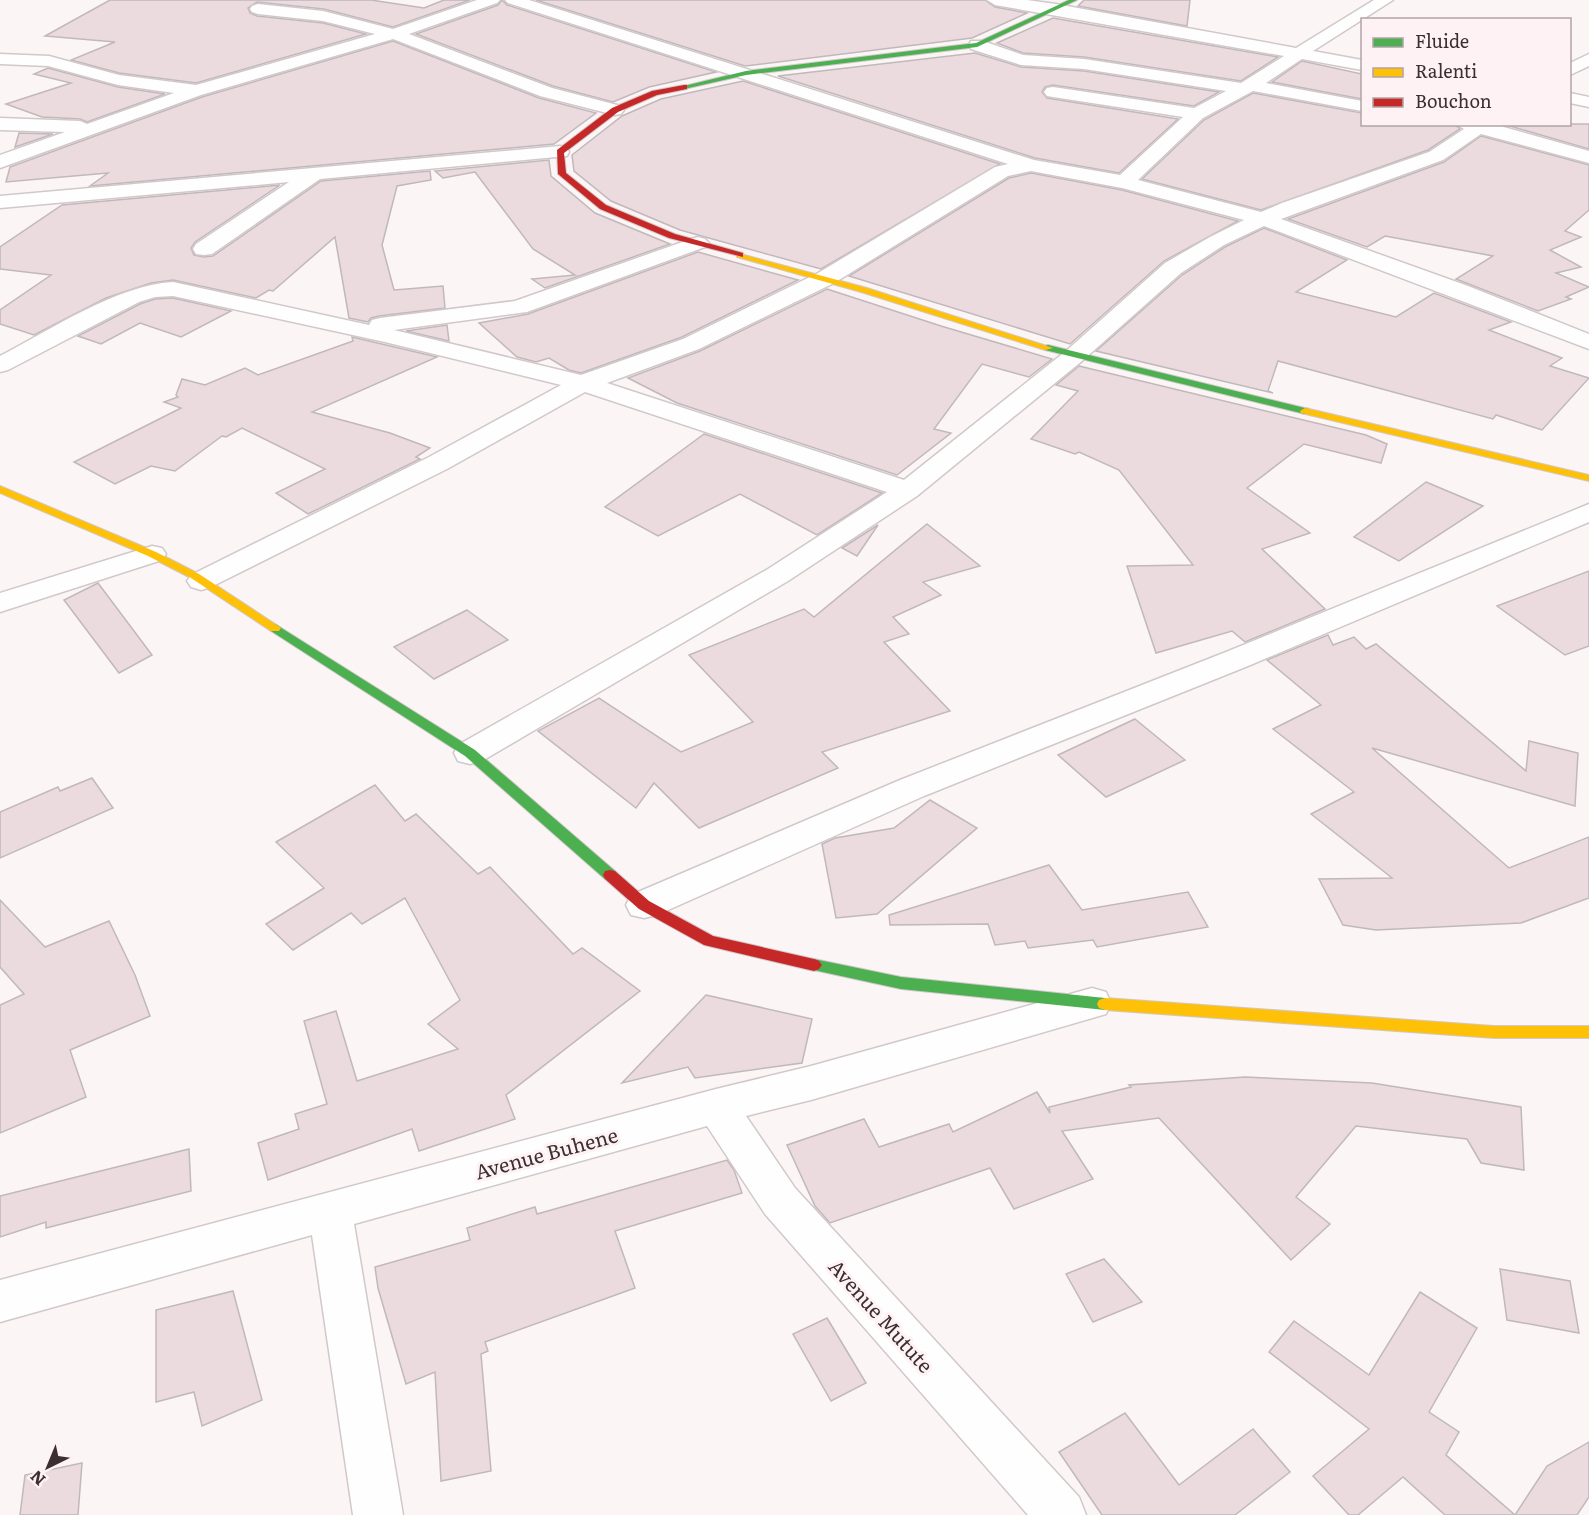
<svg xmlns="http://www.w3.org/2000/svg" width="1589" height="1515" font-family="Literata,serif">
  <style>
    .building { fill: #ebdbdf; stroke: #c0b8ba; stroke-width: 1.5 }
    .lines { fill: none; stroke-linecap: round; stroke-linejoin: round }
    .street-casing { stroke: #d1c8ca; stroke-width: 3 }
    .fast-casing { stroke: #d1c8ca; stroke-width: 2 }
    .slow-casing { stroke: #d1c8ca; stroke-width: 2 }
    .jam-casing { stroke: #d1c8ca; stroke-width: 2 }
    .street { fill: #fffefe; fill-rule: evenodd }
    .fast { fill: #4caf50; fill-rule: evenodd }
    .slow { fill: #ffc107; fill-rule: evenodd }
    .jam { fill: #c62828; fill-rule: evenodd }
    .labels { text-anchor: middle; dominant-baseline: central; stroke-width: 6; stroke-linejoin: round; paint-order: stroke }
    .near-street-label { font-size: 20px; fill: #3b2f32; stroke: #fff2f5 }
  </style>
  <rect width="100%" height="100%" fill="#fcf5f6"/>
  <g class="building">
    <polygon points="110,0 371,0 424,8 444,0 470,0 393,27 324,9 257,2 248,8 250,13 257,16 323,23 366,34 196,83 119,73 71,60 115,42 45,36"/>
    <polygon points="502,0 507,5 716,72 649,87 613,102 553,86 416,34 498,5"/>
    <polygon points="536,0 985,0 995,7 1027,13 972,38 745,66"/>
    <polygon points="1084,0 1190,0 1187,26 1078,6"/>
    <polygon points="1053,18 1278,57 1241,81 1084,57 1023,53 997,43"/>
    <polygon points="393,41 539,98 596,113 554,144 90,186 108,173 6,182 10,167 202,97"/>
    <polygon points="975,53 1021,67 1084,71 1219,92 1194,106 1053,85 1045,87 1042,92 1047,98 1178,119 1119,173 1035,158 778,76"/>
    <polygon points="1302,61 1362,74 1362,99 1272,82"/>
    <polygon points="48,68 118,87 165,94 87,122 80,119 42,117 6,104 71,83 34,74"/>
    <polygon points="743,81 1000,164 821,269 680,230 611,201 574,171 572,155 622,116 661,99"/>
    <polygon points="1253,93 1362,113 1362,124 1454,124 1460,129 1428,150 1261,210 1142,179 1204,120"/>
    <polygon points="1503,124 1589,124 1589,149"/>
    <polygon points="19,133 53,134 15,147"/>
    <polygon points="1481,136 1589,165 1589,210 1565,231 1581,237 1550,250 1581,267 1556,273 1589,287 1566,297 1571,299 1538,311 1456,279 1493,256 1385,236 1367,247 1288,219 1444,162"/>
    <polygon points="549,160 551,176 595,213 670,244 545,288 532,279 575,275 533,249 475,172 443,178 435,171"/>
    <polygon points="430,171 431,180 397,186 382,245 394,290 443,286 445,308 379,316 371,318 368,322 349,318 335,237 273,291 269,290 256,298 173,280 151,283 106,298 34,335 0,324 0,310 51,275 0,269 0,247 62,205 280,185 195,242 191,248 194,255 204,257 213,256 321,181"/>
    <polygon points="1031,173 1122,190 1238,221 1164,261 1070,344 849,276 1009,178"/>
    <polygon points="1264,228 1347,260 1296,292 1396,317 1434,293 1511,322 1489,330 1562,358 1550,366 1589,378 1542,430 1496,415 1493,419 1278,361 1268,391 1273,393 1096,351 1182,275 1225,247"/>
    <polygon points="698,252 798,280 682,337 581,373 569,370 549,358 536,362 517,357 479,323 528,314"/>
    <polygon points="827,289 941,326 1052,359 1029,377 982,364 934,429 951,433 897,475 677,403 628,378 700,351"/>
    <polygon points="173,298 231,311 181,337 140,323 101,344 78,336 140,304 155,299"/>
    <polygon points="447,325 449,341 406,331"/>
    <polygon points="352,337 437,357 312,412 390,433 430,448 416,457 420,459 308,514 276,493 325,469 242,428 226,437 222,436 175,471 151,466 115,484 74,462 181,408 164,402 178,397 176,395 182,379 205,385 245,368 258,375 353,341"/>
    <polygon points="1079,366 1366,435 1387,444 1381,463 1304,444 1247,488 1310,533 1262,549 1325,609 1245,642 1232,631 1156,653 1127,566 1193,565 1119,470 1079,452 1075,454 1031,439 1078,391 1056,385"/>
    <polygon points="704,434 882,493 817,535 740,494 658,536 605,507"/>
    <polygon points="1426,482 1483,506 1399,561 1354,537"/>
    <polygon points="927,524 980,566 923,582 941,595 893,617 909,634 884,642 950,711 822,752 838,768 699,828 654,783 636,808 538,731 599,698 681,752 753,722 689,655 804,609 814,617"/>
    <polygon points="878,525 857,556 842,548"/>
    <polygon points="1589,571 1589,646 1565,655 1497,606"/>
    <polygon points="98,583 152,655 119,673 64,600"/>
    <polygon points="467,610 508,640 434,679 394,647"/>
    <polygon points="1328,635 1333,645 1354,637 1366,649 1376,644 1526,771 1529,741 1578,753 1575,806 1372,748 1509,868 1589,837 1589,898 1521,923 1376,930 1343,925 1319,879 1392,878 1311,814 1354,792 1273,729 1321,705 1267,660"/>
    <polygon points="1135,719 1185,760 1106,797 1058,755"/>
    <polygon points="92,778 113,808 0,858 0,812 58,787 60,791"/>
    <polygon points="375,785 405,821 416,814 478,874 490,867 573,954 582,948 640,991 506,1095 515,1119 419,1151 412,1129 268,1180 258,1143 299,1129 295,1114 327,1104 304,1021 336,1011 357,1081 458,1049 428,1024 460,1000 405,898 362,924 351,913 293,950 266,924 324,888 276,842"/>
    <polygon points="930,800 977,828 877,914 836,918 822,844 835,838 894,828"/>
    <polygon points="1049,865 1082,910 1188,892 1208,927 1097,947 1093,940 1028,948 1025,941 995,945 988,924 890,925 889,915"/>
    <polygon points="0,900 45,947 109,921 135,975 150,1016 70,1050 86,1097 0,1133 0,1005 24,994 0,967"/>
    <polygon points="706,995 812,1019 802,1063 695,1078 688,1067 622,1083"/>
    <polygon points="1245,1077 1372,1083 1521,1107 1524,1170 1481,1163 1467,1139 1356,1126 1296,1197 1330,1224 1291,1260 1159,1118 1062,1131 1093,1179 1014,1209 990,1168 830,1223 815,1206 787,1145 864,1119 879,1147 949,1124 953,1132 1037,1092 1050,1113 1049,1107 1131,1087 1129,1085"/>
    <polygon points="189,1149 191,1191 46,1228 46,1222 0,1237 0,1196"/>
    <polygon points="727,1160 734,1170 742,1193 615,1231 635,1288 485,1342 488,1351 481,1354 491,1471 441,1481 435,1372 406,1384 378,1288 375,1267 470,1240 467,1228 535,1207 537,1214"/>
    <polygon points="1104,1259 1142,1302 1093,1322 1066,1274"/>
    <polygon points="1500,1269 1570,1281 1579,1333 1507,1320"/>
    <polygon points="233,1291 262,1400 202,1426 194,1392 156,1402 156,1310"/>
    <polygon points="1420,1292 1477,1328 1429,1412 1459,1432 1446,1455 1515,1515 1445,1515 1403,1477 1358,1515 1349,1515 1313,1476 1369,1429 1269,1352 1294,1321 1369,1375"/>
    <polygon points="827,1318 866,1383 831,1401 793,1334"/>
    <polygon points="1125,1413 1179,1485 1253,1429 1290,1472 1235,1515 1102,1515 1059,1452"/>
    <polygon points="1589,1442 1589,1497 1577,1515 1515,1515 1547,1466"/>
    <polygon points="82,1463 78,1515 20,1515 25,1475"/>
  </g>
  <g class="lines">
    <defs>
      <g id="street">
        <polygon points="477,0 500,0 497,3 409,34 552,88 621,106 624,110 621,114 615,115 540,96 393,39 201,95 0,168 0,155 65,132 0,130 0,118 80,121 87,124 174,93 118,85 48,66 0,64 0,54 49,56 119,75 196,85 375,34 323,21 258,14 252,12 250,9 252,6 258,4 323,11 393,29"/>
        <path d="M505 0H529L1034 160 1120 175 1183 117 1053 97 1047 96 1044 92 1047 88 1053 87 1194 108 1226 91 1084 69 1021 65 971 49 969 45 971 41H983L1023 55 1084 59 1241 83 1284 56 995 5 987 0H1027L1056 4 1296 48 1374 0H1393L1313 51 1362 60V70L1302 59 1266 83 1362 101V111L1253 91 1203 118 1138 180 1261 212 1282 203 1429 152 1464 129 1456 124H1493L1589 151V163L1481 134 1443 160 1281 219 1468 286 1589 334V349L1264 226 1224 245 1181 273 1082 361 917 496 788 581 482 761 470 764 458 761 454 753 458 745 768 569 887 492 585 392 447 469 211 587 201 590 191 587 187 581 191 575 429 457 561 385 385 342 173 296 155 297 139 302 8 370 0 372V356C50 330 117 285 173 282L369 325 372 320 380 318 515 301 691 239 698 237 705 239 709 243 705 247 527 312 394 330 581 375 683 339 818 273 995 167 1008 164 508 3ZM1031 171 1122 188 1244 220 1210 237 1165 263 1066 351 904 480 607 383 699 349 834 283 1008 176Z"/>
        <polygon points="1589,54 1589,66 1570,75 1570,63"/>
        <polygon points="1570,93 1589,97 1589,107 1570,103"/>
        <polygon points="560,146 567,148 569,152 567,156 320,179 212,254 204,255 196,254 193,249 196,244 289,182 0,208 0,196"/>
        <polygon points="1589,504 1589,522 1248,666 924,796 657,915 644,918 631,915 626,905 631,895 900,780 1226,652"/>
        <polygon points="152,546 162,548 166,554 162,560 0,612 0,593"/>
        <polygon points="1092,988 1106,992 1111,1003 1106,1014 811,1100 746,1116 795,1188 1079,1497 1086,1515 1028,1515 765,1214 707,1126 354,1224 403,1515 353,1515 312,1235 0,1322 0,1280 716,1089 811,1066"/>
      </g>
      <g id="fast">
        <polygon points="1069,0 1077,0 977,47 746,75 684,89 680,87 746,71 976,43"/>
        <polygon points="1048,345 1309,409 1310,411 1305,414 1045,350 1045,346"/>
        <polygon points="275,624 475,750 615,871 617,875 615,879 605,879 465,756 271,631 269,628 271,625"/>
        <polygon points="814,959 901,977 1105,998 1111,1000 1113,1004 1111,1008 1105,1010 901,989 809,969 806,965 809,961"/>
      </g>
      <g id="slow">
        <polygon points="737,253 867,288 1053,348 1045,350 861,292 737,257"/>
        <polygon points="1305,408 1589,475 1589,481 1301,413 1300,411"/>
        <polygon points="0,486 156,552 199,574 281,628 279,631 271,631 191,578 148,556 0,493"/>
        <polygon points="1105,998 1494,1026 1589,1026 1589,1038 1494,1038 1105,1010 1099,1008 1097,1004 1099,1000"/>
      </g>
      <g id="jam">
        <polygon points="684,85 687,85 687,89 657,95 618,112 564,153 566,173 606,205 675,234 743,253 743,257 669,238 600,209 558,174 557,150 612,108 652,91"/>
        <polygon points="610,870 615,871 649,901 713,936 814,959 819,961 822,965 819,969 814,971 704,945 639,909 605,879 603,875 605,871"/>
      </g>
    </defs>
    <use href="#street" class="street-casing"/>
    <use href="#fast" class="fast-casing"/>
    <use href="#slow" class="slow-casing"/>
    <use href="#jam" class="jam-casing"/>
    <use href="#street" class="street"/>
    <use href="#fast" class="fast"/>
    <use href="#slow" class="slow"/>
    <use href="#jam" class="jam"/>
  </g>
  <g class="labels">
    <g class="near-street-label">
      <text transform="translate(546 1152) rotate(-15)">Avenue Buhene</text>
      <text transform="translate(882 1315) rotate(48)">Avenue Mutute</text>
    </g>
  </g>
  <rect x="1361" y="18" width="210" height="108" fill="#fff2f5" stroke="#b1a4a7" stroke-width="1.5"/>
  <rect x="1373" y="38" width="30" height="9" fill="#4caf50" stroke="#b1a4a7" stroke-width="1.5"/>
  <text x="1415" y="48" font-size="18" fill="#3b2f32">Fluide</text>
  <rect x="1373" y="68" width="30" height="9" fill="#ffc107" stroke="#b1a4a7" stroke-width="1.5"/>
  <text x="1415" y="78" font-size="18" fill="#3b2f32">Ralenti</text>
  <rect x="1373" y="98" width="30" height="9" fill="#c62828" stroke="#b1a4a7" stroke-width="1.5"/>
  <text x="1415" y="108" font-size="18" fill="#3b2f32">Bouchon</text>
  <g transform="translate(48 1467) rotate(223)" stroke="#fff2f5" stroke-width="4.5" paint-order="stroke">
  <path d="M0-4.5L10 22L0 15L-10 22Z" fill="#3b2f32"/>
  <text y="-9" font-size="16" font-weight="bold" text-anchor="middle" fill="#3b2f32">N</text>
  </g>
</svg>
